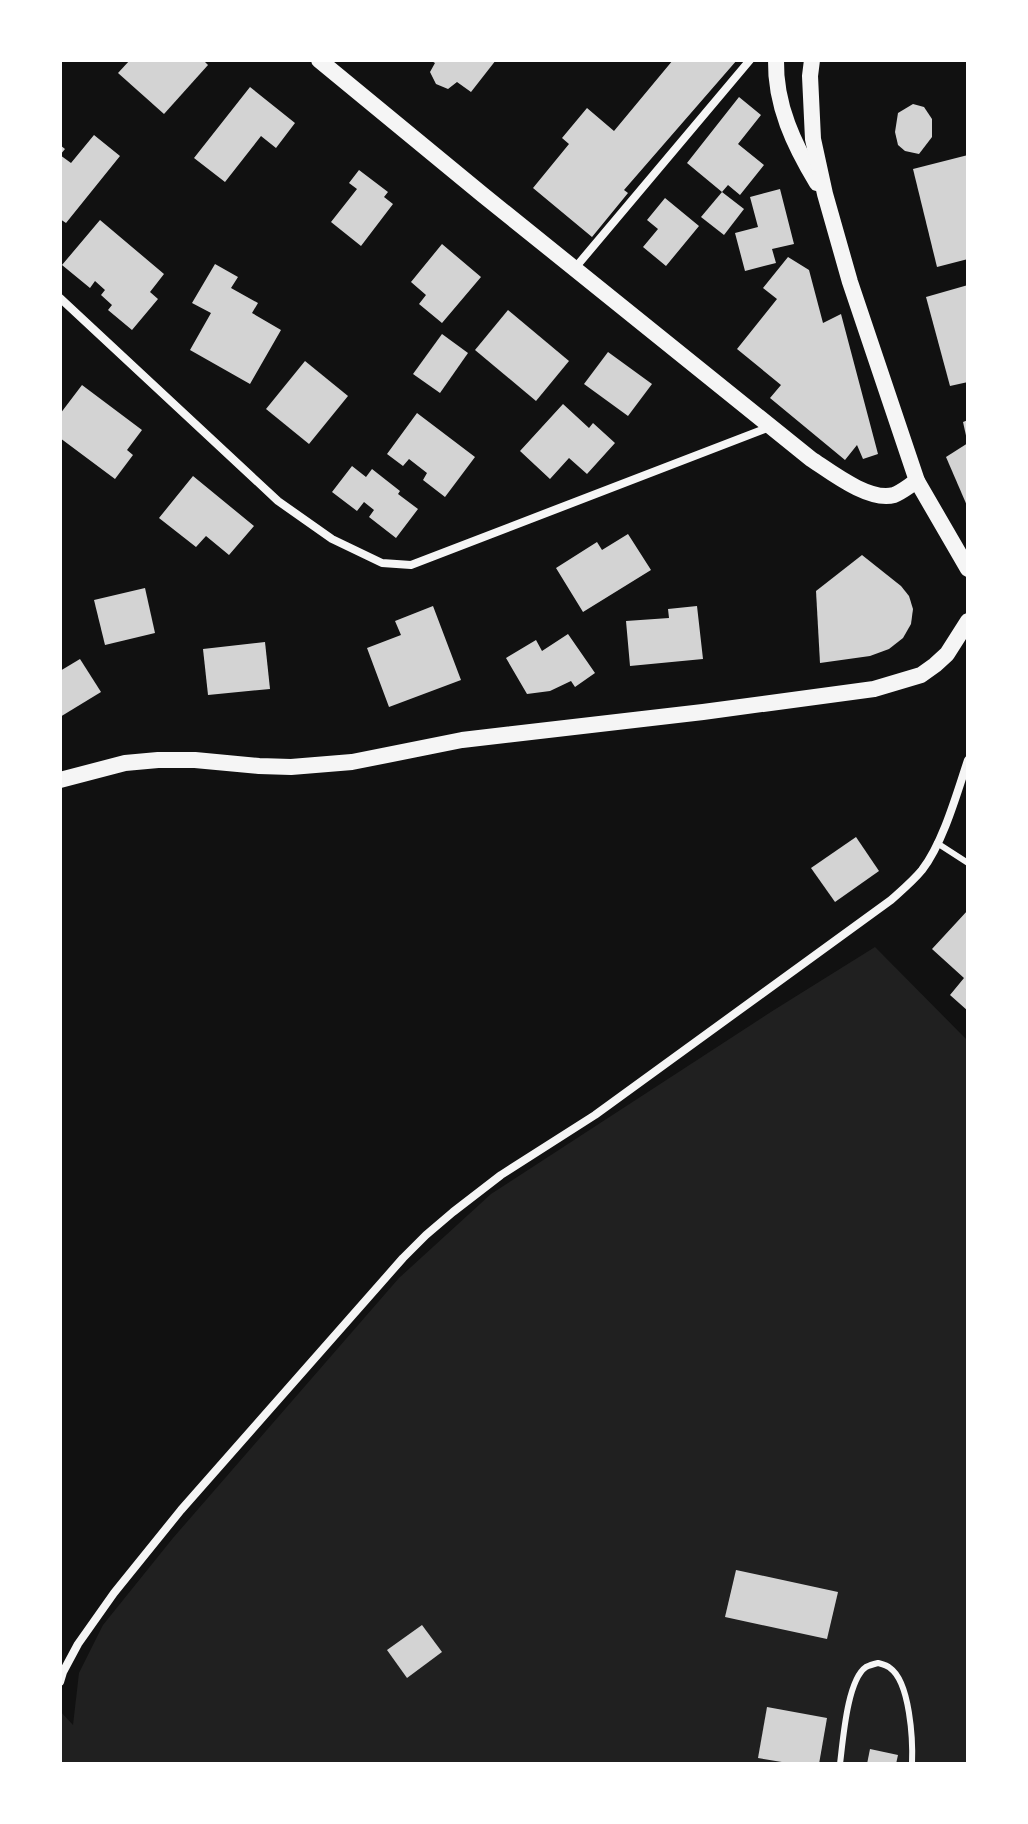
<svg xmlns="http://www.w3.org/2000/svg" width="1028" height="1824" font-family="Roboto,sans-serif">
  <style>
    .green { fill: #202020 }
    .building { fill: #d3d3d3 }
    .lines { fill: none; stroke-linecap: round; stroke-linejoin: round }
    .service { stroke: #f5f5f5; stroke-width: 6 }
    .minor { stroke: #f5f5f5; stroke-width: 8 }
    .secondary { stroke: #f5f5f5; stroke-width: 16 }
  </style>
  <rect width="100%" height="100%" fill="#111"/>
  <polygon class="green" points="875,947 968,1041 968,1764 60,1764 60,1711 73,1725 79,1673 103,1625 173,1538 399,1278 491,1194 774,1010"/>
  <g class="building">
    <polygon points="130,60 203,60 208,65 164,114 118,73"/>
    <polygon points="430,60 496,60 471,92 457,82 448,89 436,84 430,72 435,63"/>
    <polygon points="673,60 737,60 624,190 628,193 592,237 533,188 569,144 562,138 587,108 614,131"/>
    <polygon points="250,87 295,123 276,148 261,136 225,182 194,158"/>
    <polygon points="739,97 761,115 738,144 764,165 740,195 728,185 722,192 687,163"/>
    <polygon points="913,104 924,107 932,119 932,137 919,154 905,151 898,145 895,132 898,113"/>
    <polygon points="94,135 120,156 66,223 60,219 60,145 65,149 60,155 71,163"/>
    <polygon points="968,155 968,259 937,267 913,169"/>
    <polygon points="359,170 388,192 384,197 393,204 361,246 331,222 357,189 349,183"/>
    <polygon points="780,189 794,244 772,249 776,263 745,271 735,233 758,227 750,197"/>
    <polygon points="722,192 744,209 724,235 701,217"/>
    <polygon points="665,198 699,226 666,266 643,247 658,229 647,220"/>
    <polygon points="100,220 164,274 150,292 158,299 132,330 108,310 112,305 101,295 105,290 95,281 90,288 62,265"/>
    <polygon points="442,244 481,277 442,323 419,304 426,295 411,282"/>
    <polygon points="788,257 809,270 823,323 841,314 878,454 863,459 857,445 845,460 770,398 781,385 737,349 777,299 763,288"/>
    <polygon points="215,264 238,277 231,288 258,303 252,313 281,330 250,384 190,350 211,313 192,303"/>
    <polygon points="968,285 968,382 950,386 926,297"/>
    <polygon points="508,310 569,361 536,401 475,350"/>
    <polygon points="442,334 468,353 440,393 413,374"/>
    <polygon points="608,352 652,384 628,416 584,384"/>
    <polygon points="305,361 348,396 309,444 266,409"/>
    <polygon points="82,385 142,430 127,450 133,455 115,479 60,438 60,414"/>
    <polygon points="563,404 589,428 593,423 615,443 587,474 569,458 550,479 520,451"/>
    <polygon points="417,413 475,457 445,497 423,480 427,473 409,459 403,466 387,454"/>
    <polygon points="968,420 968,439 967,440 963,422"/>
    <polygon points="968,443 968,508 946,457"/>
    <polygon points="352,466 366,477 372,469 400,491 398,494 418,509 396,538 369,517 374,510 364,502 357,511 332,492"/>
    <polygon points="193,476 254,526 229,555 206,536 196,547 159,518"/>
    <polygon points="628,534 651,570 583,612 556,568 597,542 602,550"/>
    <polygon points="862,555 901,586 909,596 913,609 911,624 903,638 889,649 870,656 820,663 816,591"/>
    <polygon points="145,588 155,633 105,645 94,600"/>
    <polygon points="433,606 461,680 389,707 367,648 401,635 395,621"/>
    <polygon points="697,606 703,659 630,666 626,621 669,618 668,609"/>
    <polygon points="568,634 595,673 575,687 571,681 550,691 527,694 506,658 536,640 542,651"/>
    <polygon points="265,642 270,689 208,695 203,649"/>
    <polygon points="80,659 101,692 60,717 60,671"/>
    <polygon points="856,837 879,871 835,902 811,868"/>
    <polygon points="968,910 968,1011 950,995 964,978 932,949"/>
    <polygon points="736,1570 838,1592 827,1639 725,1617"/>
    <polygon points="422,1625 442,1652 407,1678 387,1650"/>
    <polygon points="767,1707 827,1718 819,1764 794,1764 758,1758"/>
    <polygon points="870,1749 898,1755 896,1764 867,1764"/>
  </g>
  <g class="lines">
    <g class="service">
      <polyline points="937,843 968,863"/>
      <path d="M840 1764C843 1741 847 1680 866 1667 870 1665 874 1664 878 1663 882 1664 887 1665 890 1668 910 1682 913 1740 912 1764"/>
    </g>
    <g class="minor">
      <polyline points="575,268 750,60"/>
      <polyline points="60,298 278,501 332,539 382,563 411,565 770,427"/>
      <path d="M60 1682 63 1672 78 1644 114 1593 181 1510 403 1258 426 1235 453 1212 501 1175 595 1115 891 900C901 891 913 881 922 870 943 843 957 793 968 760"/>
    </g>
    <g class="secondary">
      <path d="M319 60 483 195 811 459C831 472 869 502 894 495 902 492 910 485 917 481"/>
      <path d="M776 60C775 105 794 145 817 183"/>
      <polyline points="812,60 810,76 813,139 825,194 850,282 917,481 968,569"/>
      <polyline points="60,780 125,763 158,760 195,760 259,766 291,767 352,762 462,740 703,712 874,689 921,675 935,665 947,654 968,621"/>
    </g>
  </g>
  <rect width="1028" height="1824" fill="none" stroke="#ffffff" stroke-width="124"/>
</svg>
